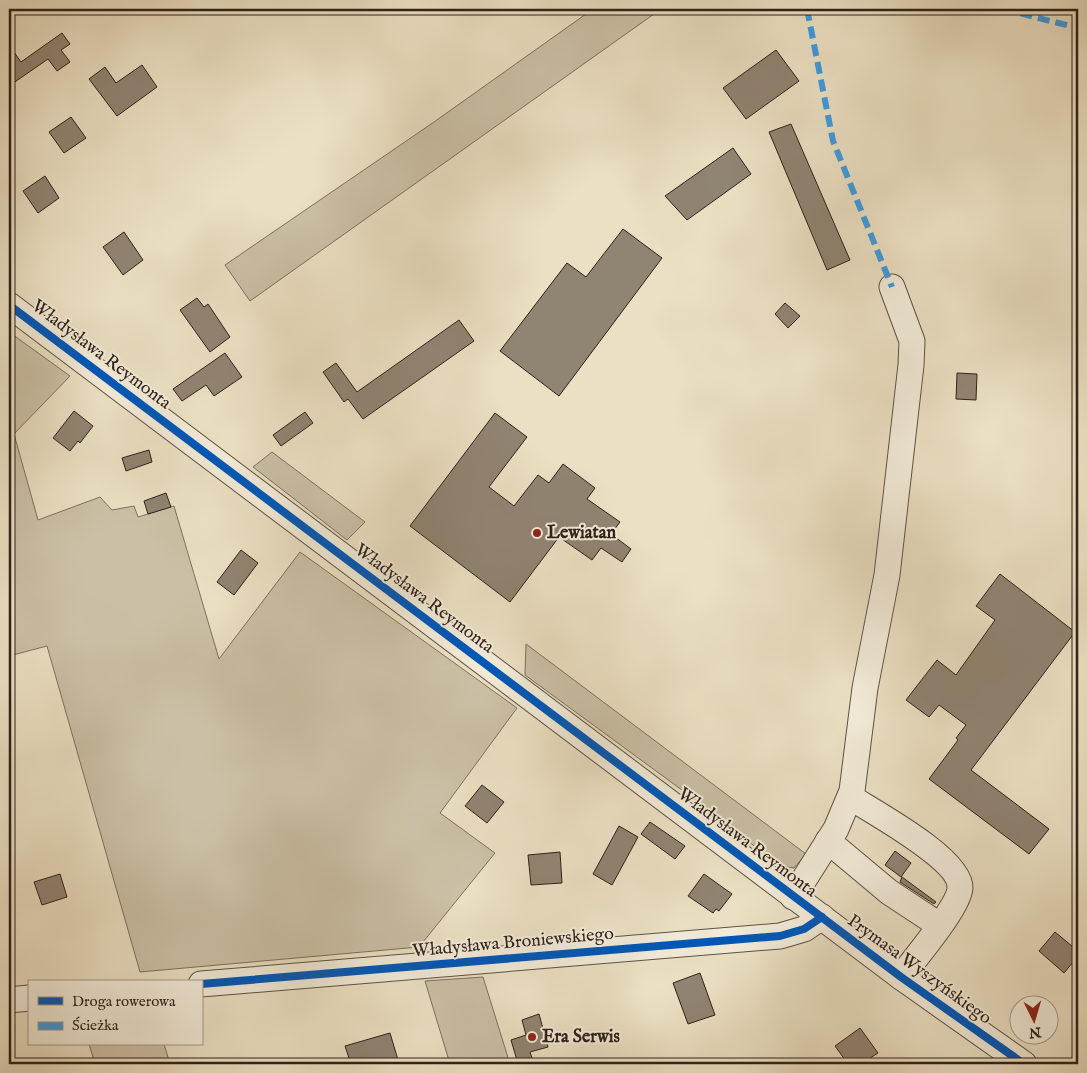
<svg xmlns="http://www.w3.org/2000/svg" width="1087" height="1073" font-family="'IM FELL English',serif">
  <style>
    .green { fill: #cbc0a6; stroke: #7c7060 }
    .building { fill: #908472; stroke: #2e211a }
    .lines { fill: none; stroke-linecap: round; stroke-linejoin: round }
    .minor-casing { stroke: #5d5144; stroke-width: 27 }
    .minor { stroke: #f2ebd8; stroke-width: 25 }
    .quiet { stroke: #3d9bdf; stroke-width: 6; stroke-dasharray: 12 6; stroke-linecap: butt }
    .cycleway-casing { stroke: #f2ebd8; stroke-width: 11 }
    .cycleway { stroke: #0057b8; stroke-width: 8 }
    .poi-dot { fill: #8f2418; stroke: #f2ebd8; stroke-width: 2 }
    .labels { text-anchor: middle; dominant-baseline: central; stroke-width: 4; stroke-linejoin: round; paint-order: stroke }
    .street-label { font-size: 18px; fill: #2e211a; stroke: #f2ebd8 }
    .poi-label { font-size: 18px; font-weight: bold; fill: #2e211a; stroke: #f2ebd8; text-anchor: start }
  </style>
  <rect width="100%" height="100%" fill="#ebe0c3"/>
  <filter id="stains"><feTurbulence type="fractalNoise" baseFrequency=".004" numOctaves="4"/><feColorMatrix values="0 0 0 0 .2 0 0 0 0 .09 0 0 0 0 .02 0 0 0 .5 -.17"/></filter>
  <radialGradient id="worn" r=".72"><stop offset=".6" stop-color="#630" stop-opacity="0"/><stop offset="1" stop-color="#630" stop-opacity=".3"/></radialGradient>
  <g class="green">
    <polygon points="593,9 661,9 250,301 225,265 434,122"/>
    <polygon points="9,332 70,376 14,434 38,520 100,497 112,510 134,506 138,517 174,506 219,659 300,552 517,708 440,813 495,853 419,947 140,972 47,646 9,656"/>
    <polygon points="272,452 365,522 347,540 253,467"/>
    <polygon points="526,644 806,854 794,868 780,866 686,793 525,675"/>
    <polygon points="483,977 510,1064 450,1064 425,981"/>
    <polygon points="89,1044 164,1044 170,1064 95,1064"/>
  </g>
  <g class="building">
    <polygon points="62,33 70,44 61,50 70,62 57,71 48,59 9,86 9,45 21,62"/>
    <polygon points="776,50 799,81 746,119 723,88"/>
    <polygon points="142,65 157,87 117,116 89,79 105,67 116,83"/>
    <polygon points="71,117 86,138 64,153 49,132"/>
    <polygon points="791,124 850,260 827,270 769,132"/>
    <polygon points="733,148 751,174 687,220 665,196"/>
    <polygon points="45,176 59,198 38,213 23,191"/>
    <polygon points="623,229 662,258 559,396 500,351 567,263 586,277"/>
    <polygon points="124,232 143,260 123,275 103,247"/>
    <polygon points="197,298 204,307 208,304 230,337 210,352 180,310"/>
    <polygon points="785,303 800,316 788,328 775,314"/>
    <polygon points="459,320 474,341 363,419 348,399 344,402 323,372 336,363 357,392"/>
    <polygon points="225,353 242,377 214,396 206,385 182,401 173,389"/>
    <polygon points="957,373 977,374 976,400 956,399"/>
    <polygon points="74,411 93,426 80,443 78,441 70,451 53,438"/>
    <polygon points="305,412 313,423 281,446 273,435"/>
    <polygon points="495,413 527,437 489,487 514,506 538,475 549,483 563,464 595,488 587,499 620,522 611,534 631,549 622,562 601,548 592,560 559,537 510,602 410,526"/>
    <polygon points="149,450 152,462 126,471 122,458"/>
    <polygon points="166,493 171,507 148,514 144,501"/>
    <polygon points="241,550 258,563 234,595 217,582"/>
    <polygon points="1000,574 1075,632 971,770 1049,829 1029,854 929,779 958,740 956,738 966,725 939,705 929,717 906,700 937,660 956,675 995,620 976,606"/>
    <polygon points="482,785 504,802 487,823 465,806"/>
    <polygon points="650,822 685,846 675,859 641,834"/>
    <polygon points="619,826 638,837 612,885 593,874"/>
    <polygon points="895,851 911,863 901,877 885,865"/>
    <polygon points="560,852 562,883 531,885 528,855"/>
    <polygon points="60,874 67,897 42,905 34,882"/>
    <polygon points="704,874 732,894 719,911 716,909 713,913 688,896"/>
    <polygon points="902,877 936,902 934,904 900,882"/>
    <polygon points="1055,932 1078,951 1078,956 1064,973 1039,951"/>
    <polygon points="700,973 715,1015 688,1024 673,983"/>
    <polygon points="539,1014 548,1047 530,1052 534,1064 518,1064 511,1040 526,1035 522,1020"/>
    <polygon points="860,1028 878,1053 861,1064 848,1064 835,1046"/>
    <polygon points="390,1033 398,1060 384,1064 351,1064 345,1046"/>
  </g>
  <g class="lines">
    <defs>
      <g id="minor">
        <polyline points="9,305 901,977 1024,1064"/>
        <path d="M850 797C873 812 961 859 960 888 959 907 914 959 901 977"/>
        <polyline points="828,841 889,892 939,925"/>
        <polyline points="793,897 836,829 852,791 865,688 887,575 911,365 912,341 892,287"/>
        <polyline points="201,984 780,936 804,929 822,917"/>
        <polyline points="9,1000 29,998"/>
      </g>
    </defs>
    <use href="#minor" class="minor-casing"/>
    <use href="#minor" class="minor"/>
    <g class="quiet">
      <polyline points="807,9 833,141 892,287"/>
      <polyline points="1003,9 1078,28"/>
    </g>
    <defs>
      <g id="cycleway">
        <polyline points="9,305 901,977 1024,1064"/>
        <polyline points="201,984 780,936 804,929 822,917"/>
      </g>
    </defs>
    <use href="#cycleway" class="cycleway-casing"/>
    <use href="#cycleway" class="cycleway"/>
  </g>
  <g class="poi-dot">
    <circle cx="537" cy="533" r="5"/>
    <circle cx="532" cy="1037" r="5"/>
  </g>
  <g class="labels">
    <g class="street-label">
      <text transform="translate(101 355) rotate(37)">Władysława Reymonta</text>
      <text transform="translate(424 599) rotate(37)">Władysława Reymonta</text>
      <text transform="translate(747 843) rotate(37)">Władysława Reymonta</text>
      <text transform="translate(513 943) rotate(-5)">Władysława Broniewskiego</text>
      <text transform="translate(919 970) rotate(36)">Prymasa Wyszyńskiego</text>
    </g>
    <g class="poi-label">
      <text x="547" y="533">Lewiatan</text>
      <text x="542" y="1037">Era Serwis</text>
    </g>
  </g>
  <rect width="1087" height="1073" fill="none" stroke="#ebe0c3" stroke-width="30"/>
  <rect x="10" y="10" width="1067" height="1053" fill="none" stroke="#2e211a" stroke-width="2.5"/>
  <rect x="15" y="15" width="1057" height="1043" fill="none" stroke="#2e211a"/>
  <rect x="28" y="980" width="175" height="65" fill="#f2ebd8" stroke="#a49a8c"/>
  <rect x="38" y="997" width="25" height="8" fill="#0057b8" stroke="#a49a8c"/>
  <text x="72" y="1006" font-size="15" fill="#2e211a">Droga rowerowa</text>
  <rect x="38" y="1022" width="25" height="8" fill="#3d9bdf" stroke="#a49a8c"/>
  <text x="72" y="1030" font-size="15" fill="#2e211a">Ścieżka</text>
  <g transform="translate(1034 1020) rotate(175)"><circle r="24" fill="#f2ebd8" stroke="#a49a8c"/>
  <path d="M0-4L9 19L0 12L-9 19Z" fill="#8f2418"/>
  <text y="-8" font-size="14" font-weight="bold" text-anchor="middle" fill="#2e211a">N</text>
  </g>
  <rect width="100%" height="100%" filter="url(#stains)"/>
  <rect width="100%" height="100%" fill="url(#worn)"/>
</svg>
